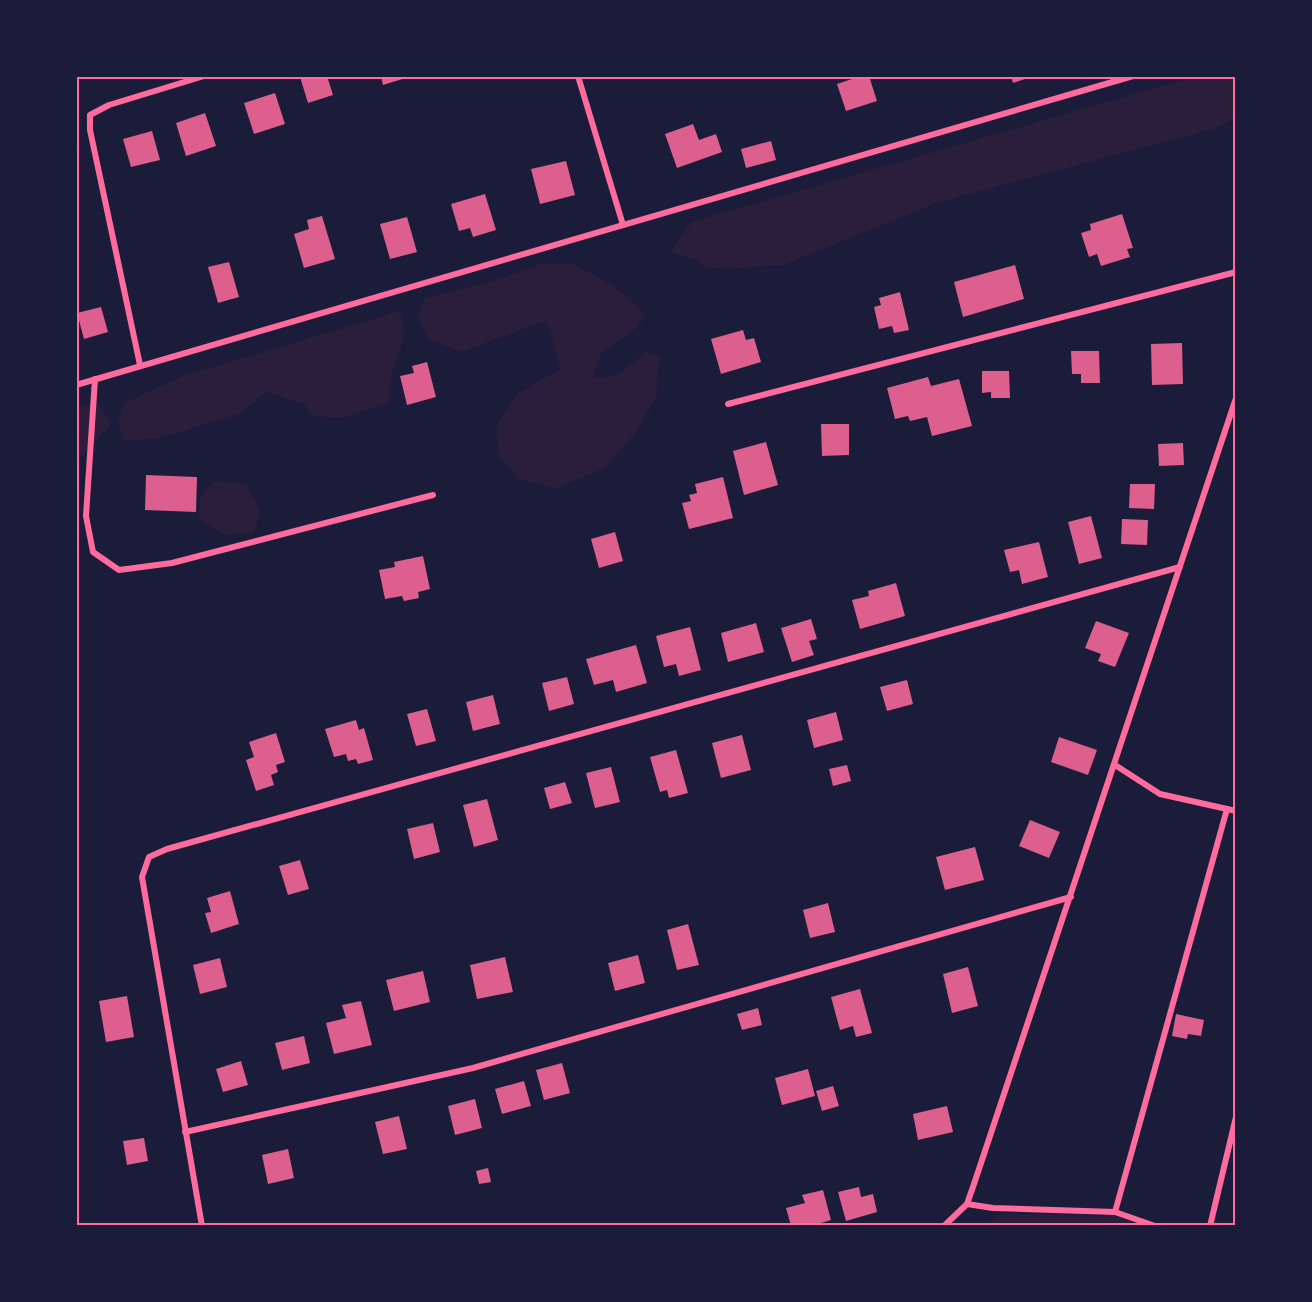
<svg xmlns="http://www.w3.org/2000/svg" width="1312" height="1302" font-family="Rubik,sans-serif">
  <style>
    .green { fill: #2a1e3b }
    .building { fill: #dd5f8e }
    .lines { fill: none; stroke-linecap: round; stroke-linejoin: round }
    .minor { stroke: #ff6b9d; stroke-width: 6 }
    .neatline { fill: none; stroke: #ff6b9d; stroke-width: 2 }
  </style>
  <rect width="100%" height="100%" fill="#1b1b3a"/>
  <g class="green">
    <polygon points="1197,76 1235,77 1235,118 1216,128 939,202 783,265 731,269 707,268 694,259 671,252 691,222"/>
    <polygon points="541,264 573,264 614,286 645,314 638,327 601,353 592,378 618,375 646,352 659,357 656,398 632,438 604,468 555,489 519,479 498,454 497,423 517,394 560,369 551,331 545,321 461,352 428,339 418,317 425,298 493,281"/>
    <polygon points="400,311 405,335 392,371 389,402 341,418 312,416 304,404 267,392 238,414 156,439 124,440 118,422 124,403 186,375"/>
    <polygon points="97,402 112,424 82,456 77,458 77,409"/>
    <polygon points="213,481 246,484 260,511 254,533 224,535 199,519 200,499"/>
    <polygon points="1002,1214 1114,1216 1141,1225 987,1225"/>
  </g>
  <g class="building">
    <polygon points="327,76 333,95 308,103 300,77"/>
    <polygon points="381,76 409,76 409,77 383,85"/>
    <polygon points="861,76 869,76 877,101 846,111 837,84"/>
    <polygon points="1011,76 1031,76 1031,77 1013,83"/>
    <polygon points="275,93 285,124 254,134 244,103"/>
    <polygon points="205,113 216,146 186,156 176,123"/>
    <polygon points="693,124 699,140 716,134 722,152 677,168 665,134"/>
    <polygon points="152,131 160,160 131,167 123,139"/>
    <polygon points="771,141 776,160 746,168 741,149"/>
    <polygon points="566,161 575,195 540,204 531,169"/>
    <polygon points="485,194 496,230 473,237 470,228 459,231 451,204"/>
    <polygon points="1122,214 1133,248 1127,249 1130,257 1101,266 1097,254 1089,257 1081,233 1091,230 1090,224"/>
    <polygon points="322,216 335,259 304,268 294,234 309,229 307,220"/>
    <polygon points="407,217 417,252 390,259 380,224"/>
    <polygon points="229,262 239,297 218,303 208,267"/>
    <polygon points="1015,265 1024,299 963,317 954,282"/>
    <polygon points="900,292 909,330 894,333 892,326 879,329 874,307 881,305 879,298"/>
    <polygon points="101,307 108,332 84,339 77,313"/>
    <polygon points="743,330 746,340 754,338 761,362 721,374 711,339"/>
    <polygon points="1182,343 1183,384 1152,385 1151,344"/>
    <polygon points="1071,351 1099,351 1100,383 1081,383 1081,374 1072,374"/>
    <polygon points="427,362 436,397 407,405 400,376 414,373 412,366"/>
    <polygon points="982,371 1009,371 1010,398 991,398 991,392 982,393"/>
    <polygon points="928,377 931,386 959,379 972,426 932,436 927,417 910,421 908,416 895,419 887,388"/>
    <polygon points="821,424 849,424 849,455 822,456"/>
    <polygon points="766,442 778,485 744,495 733,451"/>
    <polygon points="1183,443 1184,465 1159,466 1158,444"/>
    <polygon points="146,475 197,477 196,512 145,510"/>
    <polygon points="723,477 733,518 689,529 682,503 691,501 689,495 697,493 695,484"/>
    <polygon points="1130,484 1155,484 1154,509 1129,508"/>
    <polygon points="1091,516 1102,558 1079,564 1068,522"/>
    <polygon points="1122,519 1148,520 1147,545 1121,544"/>
    <polygon points="615,532 623,561 599,568 591,539"/>
    <polygon points="1039,542 1048,577 1022,584 1019,570 1010,572 1004,550"/>
    <polygon points="423,556 430,589 418,592 419,598 404,601 402,596 385,599 379,570 395,567 394,562"/>
    <polygon points="896,583 905,616 860,629 852,600 869,596 868,591"/>
    <polygon points="811,619 817,639 809,641 814,655 792,662 781,628"/>
    <polygon points="1096,621 1129,633 1115,667 1098,661 1101,654 1085,648"/>
    <polygon points="756,623 764,652 728,662 721,633"/>
    <polygon points="690,627 701,670 679,676 676,664 664,667 656,636"/>
    <polygon points="636,645 647,683 616,692 613,680 594,685 586,659"/>
    <polygon points="567,677 574,704 549,711 542,683"/>
    <polygon points="907,680 913,704 887,711 880,687"/>
    <polygon points="493,695 500,724 473,731 466,702"/>
    <polygon points="427,709 436,741 416,746 407,714"/>
    <polygon points="836,712 843,740 814,748 807,720"/>
    <polygon points="356,720 359,730 364,728 373,760 358,764 356,759 348,761 346,754 334,757 325,729"/>
    <polygon points="276,733 285,762 276,765 278,772 271,775 274,785 256,791 246,760 254,757 249,742"/>
    <polygon points="742,735 751,770 721,778 712,743"/>
    <polygon points="1059,737 1097,750 1088,775 1051,762"/>
    <polygon points="676,750 688,793 669,798 667,790 660,792 650,757"/>
    <polygon points="847,765 851,781 833,786 829,769"/>
    <polygon points="611,767 620,802 595,808 586,773"/>
    <polygon points="565,782 572,803 550,809 544,788"/>
    <polygon points="487,799 498,840 474,847 463,805"/>
    <polygon points="1030,820 1060,832 1049,858 1019,846"/>
    <polygon points="433,823 440,852 414,859 407,829"/>
    <polygon points="975,847 984,880 945,890 936,857"/>
    <polygon points="300,860 309,889 288,895 279,866"/>
    <polygon points="230,891 239,924 211,933 205,913 211,912 207,898"/>
    <polygon points="828,903 835,932 810,938 803,910"/>
    <polygon points="688,924 699,965 677,970 667,930"/>
    <polygon points="638,955 645,983 615,991 608,963"/>
    <polygon points="505,957 513,992 477,999 470,965"/>
    <polygon points="220,958 227,987 200,994 193,965"/>
    <polygon points="968,967 978,1006 952,1013 943,974"/>
    <polygon points="423,971 430,1002 394,1011 386,980"/>
    <polygon points="860,989 872,1033 856,1037 853,1026 840,1030 831,997"/>
    <polygon points="127,996 134,1037 106,1042 99,1001"/>
    <polygon points="361,1001 372,1045 334,1054 326,1023 346,1018 342,1005"/>
    <polygon points="758,1008 762,1025 742,1030 737,1014"/>
    <polygon points="1176,1014 1204,1020 1201,1036 1188,1034 1187,1039 1172,1036"/>
    <polygon points="304,1036 310,1063 282,1070 275,1043"/>
    <polygon points="241,1061 248,1085 223,1092 216,1069"/>
    <polygon points="562,1063 570,1093 544,1100 536,1070"/>
    <polygon points="808,1069 815,1096 782,1105 775,1078"/>
    <polygon points="524,1081 531,1106 502,1114 495,1089"/>
    <polygon points="833,1086 839,1106 822,1111 816,1091"/>
    <polygon points="475,1099 482,1128 455,1135 448,1106"/>
    <polygon points="947,1106 953,1132 918,1140 913,1114"/>
    <polygon points="399,1116 407,1149 383,1154 375,1122"/>
    <polygon points="144,1138 148,1161 127,1165 123,1141"/>
    <polygon points="288,1149 294,1178 268,1184 262,1155"/>
    <polygon points="488,1168 491,1182 479,1184 476,1171"/>
    <polygon points="859,1187 861,1197 873,1194 877,1212 846,1221 838,1192"/>
    <polygon points="823,1190 831,1220 811,1226 791,1226 786,1208 805,1203 802,1195"/>
  </g>
  <g class="lines">
    <g class="minor">
      <polyline points="578,76 623,225"/>
      <polyline points="140,365 90,130 90,115 109,105 204,76"/>
      <polyline points="95,379 86,516 93,552 119,570 172,563 433,495"/>
      <polyline points="76,385 1133,76"/>
      <polyline points="728,404 1236,272"/>
      <polyline points="1115,765 1160,794 1236,811"/>
      <polyline points="185,1132 473,1068 1071,897"/>
      <polyline points="967,1204 993,1208 1115,1212 1155,1226"/>
      <polyline points="1115,1212 1227,809"/>
      <polyline points="202,1226 142,877 149,857 167,849 1180,567"/>
      <polyline points="944,1226 967,1204 975,1181 1236,398"/>
      <polyline points="1210,1226 1236,1117"/>
    </g>
  </g>
  <rect width="1312" height="1302" fill="none" stroke="#1b1b3a" stroke-width="156"/>
  <rect x="78" y="78" width="1156" height="1146" class="neatline"/>
</svg>
